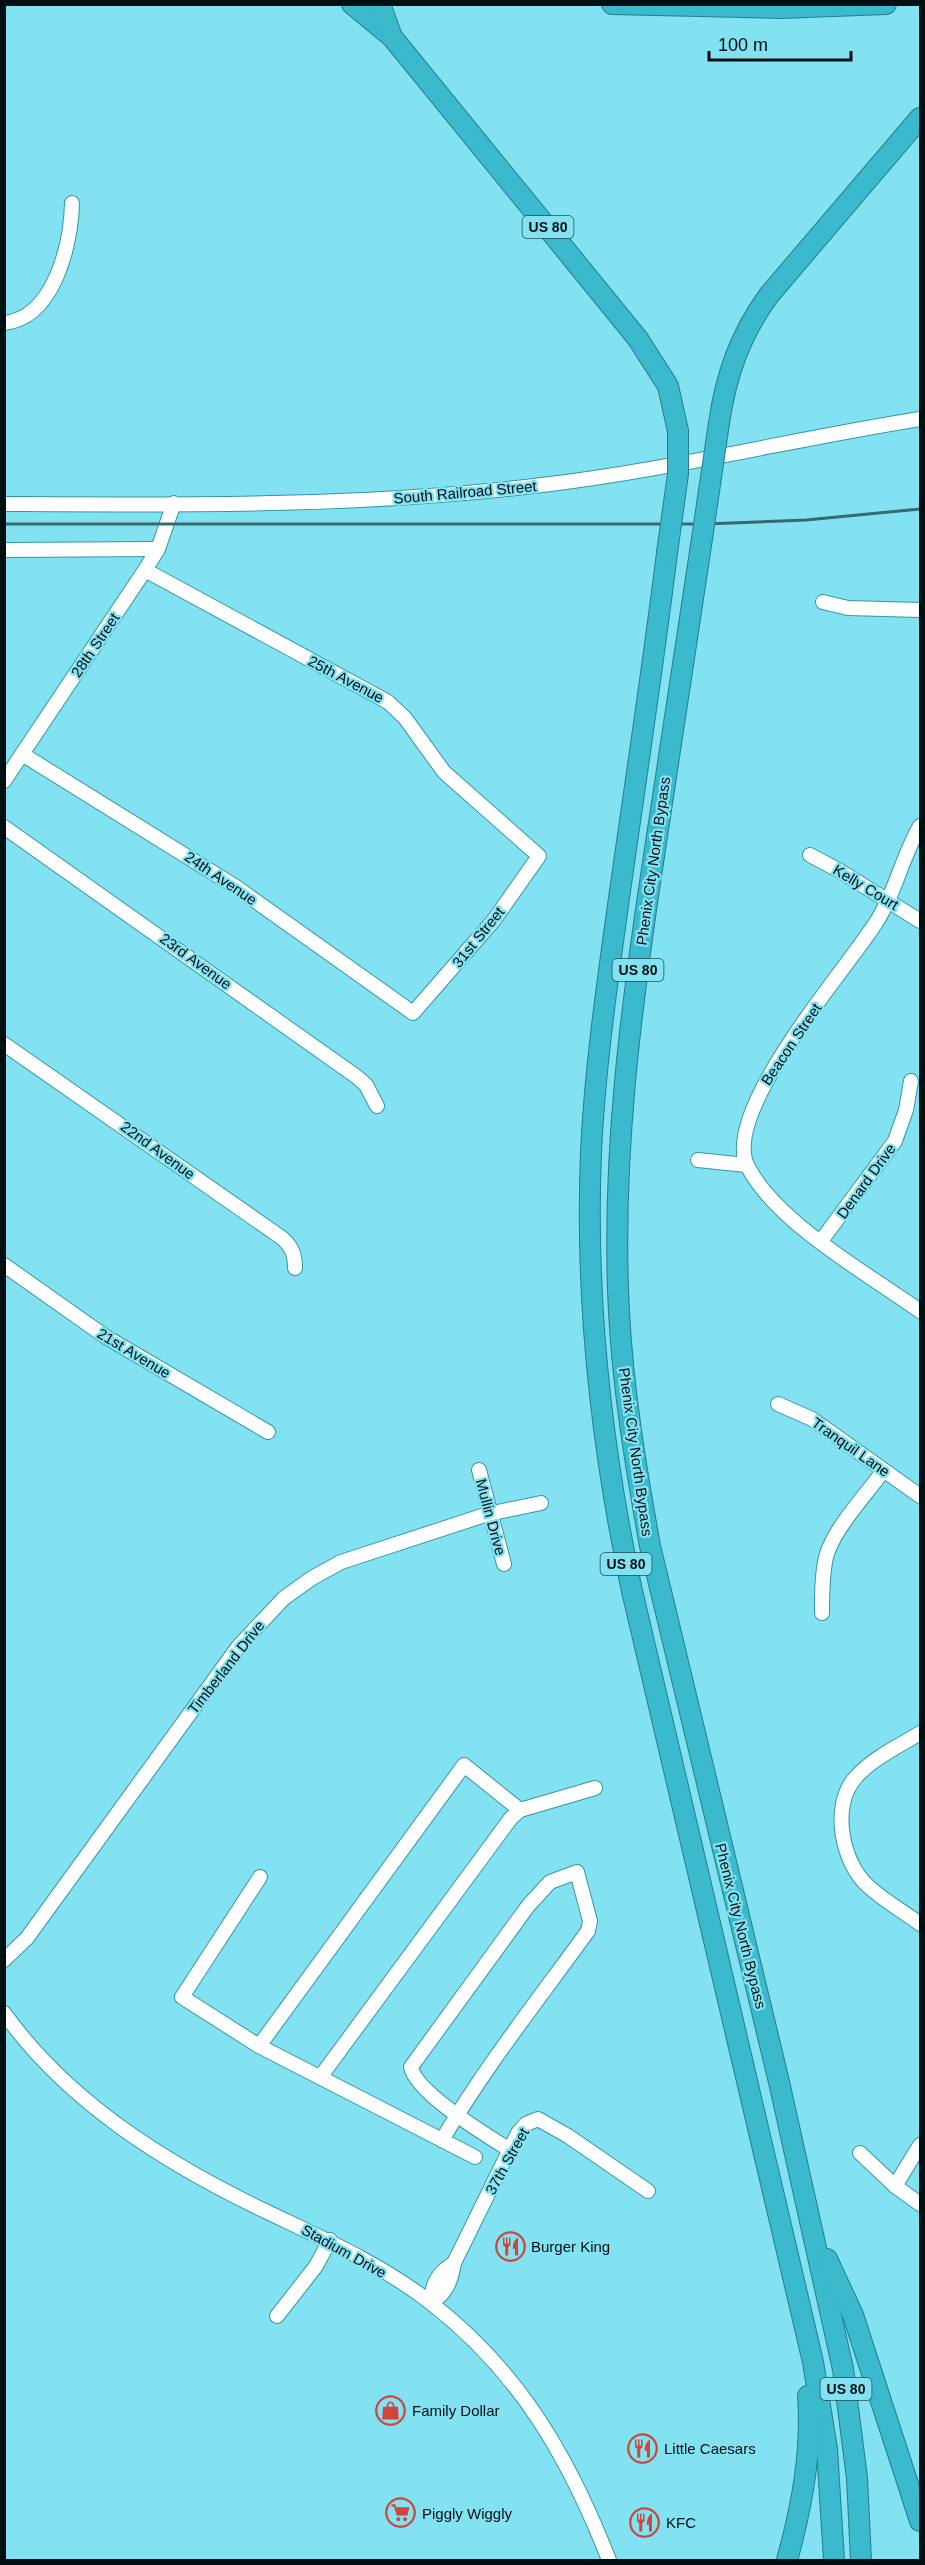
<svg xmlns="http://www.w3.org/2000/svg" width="925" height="2565" font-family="Helvetica,sans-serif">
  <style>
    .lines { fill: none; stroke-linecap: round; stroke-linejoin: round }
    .minor-casing { stroke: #3398a6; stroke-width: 16 }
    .highway-casing { stroke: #267e8b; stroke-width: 22 }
    .minor { stroke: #fff; stroke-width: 14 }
    .highway { stroke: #3abacc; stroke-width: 20 }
    .rail { stroke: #386a72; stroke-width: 3 }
    .highway-bridge-casing { stroke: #267e8b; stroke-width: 22; stroke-linecap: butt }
    .highway-bridge { stroke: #3abacc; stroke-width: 20 }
    .labels { text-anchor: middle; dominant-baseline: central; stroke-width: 4.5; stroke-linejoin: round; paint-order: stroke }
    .shield { fill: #83e2f1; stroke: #274e55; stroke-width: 1.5 }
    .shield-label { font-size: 14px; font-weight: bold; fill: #000f12 }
    .street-label { font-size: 15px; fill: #000f12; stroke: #83e2f1 }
    .poi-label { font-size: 15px; fill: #000f12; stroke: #83e2f1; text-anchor: start }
  </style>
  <rect width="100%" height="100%" fill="#83e2f1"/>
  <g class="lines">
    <defs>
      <g id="minor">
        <path d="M4 323C54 318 71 245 72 203"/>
        <path d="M4 504C183 505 364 507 542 485 669 470 794 439 920 419"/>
        <polyline points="4,550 158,549"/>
        <polyline points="823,602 848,608 920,610"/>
        <polyline points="22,754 236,887 413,1013 494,920 539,856 444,772 405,718 388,702 145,570"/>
        <polyline points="4,781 145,570 158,549 174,503"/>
        <path d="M920 826C902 857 895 894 875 924 845 971 719 1114 748 1167 777 1223 868 1274 920 1311"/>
        <polyline points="4,827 357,1077 366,1085 377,1106"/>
        <polyline points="810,855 840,871 920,921"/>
        <path d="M4 1044 282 1238C292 1247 295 1254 295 1268"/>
        <polyline points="698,1160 746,1165"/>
        <polyline points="821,1241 895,1141 906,1110 911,1081"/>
        <polyline points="4,1265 106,1337 268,1432"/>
        <polyline points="778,1404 812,1419 920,1496"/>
        <polyline points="479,1470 504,1564"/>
        <path d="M822 1613C822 1594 822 1575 826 1557 834 1528 866 1495 883 1471"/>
        <path d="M920 1733C899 1746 873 1758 856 1777 830 1805 842 1863 868 1886 884 1901 903 1911 920 1924"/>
        <polyline points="260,1877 182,1997 259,2046 475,2157"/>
        <polyline points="4,1960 27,1938 238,1647 284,1598 312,1578 341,1562 488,1514 541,1503"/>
        <path d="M4 2013C68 2102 164 2162 261 2209 319 2237 380 2263 431 2303 520 2372 569 2458 609 2560"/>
        <polyline points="259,2046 464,1765 520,1810"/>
        <polyline points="321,2076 511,1818 520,1810 595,1788"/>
        <path d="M442 2140C485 2067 538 2000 588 1931L590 1921 577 1872 550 1882 528 1906 411 2067C416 2093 486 2135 510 2150"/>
        <polyline points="860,2153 895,2186 920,2204"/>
        <polyline points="895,2186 920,2145"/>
        <path d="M454 2263C438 2273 432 2283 431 2302 447 2294 451 2280 454 2263L518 2133 526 2124 538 2119 568 2136 648 2191"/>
        <polyline points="277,2316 316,2266 330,2240"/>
      </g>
      <g id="highway">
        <polyline points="352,4 392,37 638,339 668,386 678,431"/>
        <polyline points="380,4 392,37"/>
        <polyline points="612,4 781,8 886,4"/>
        <path d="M719 423C726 375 740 335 769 295L920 118"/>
        <path d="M700 552C684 654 669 755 654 856 631 1007 611 1159 619 1312 623 1390 636 1468 650 1546L779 2082 843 2369 857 2478 861 2560"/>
        <path d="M667 553C653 666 636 778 620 891 608 978 595 1065 591 1152 585 1300 601 1446 632 1591L813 2362 827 2449 834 2560"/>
        <polyline points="827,2259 853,2315 920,2521"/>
        <path d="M787 2560C802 2506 812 2452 808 2396"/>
      </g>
    </defs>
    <use href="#minor" class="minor-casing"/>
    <use href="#highway" class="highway-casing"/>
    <use href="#minor" class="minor"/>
    <use href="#highway" class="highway"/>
    <polyline class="rail" points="4,524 705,524 806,520 920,509"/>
    <defs>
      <g id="highway-bridge">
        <polyline points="700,552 719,423"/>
        <polyline points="667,553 678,474 678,431"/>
      </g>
    </defs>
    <use href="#highway-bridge" class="highway-bridge-casing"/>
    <use href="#highway-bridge" class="highway-bridge"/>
  </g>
  <defs>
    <symbol id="restaurant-ring" viewBox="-11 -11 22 22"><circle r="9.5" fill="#83e2f1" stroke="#d24538" stroke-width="1.5"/><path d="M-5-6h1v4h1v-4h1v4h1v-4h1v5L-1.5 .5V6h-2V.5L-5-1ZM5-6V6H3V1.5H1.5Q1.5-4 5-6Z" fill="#d24538"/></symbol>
    <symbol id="shop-ring" viewBox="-11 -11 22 22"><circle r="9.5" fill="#83e2f1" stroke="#d24538" stroke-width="1.5"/><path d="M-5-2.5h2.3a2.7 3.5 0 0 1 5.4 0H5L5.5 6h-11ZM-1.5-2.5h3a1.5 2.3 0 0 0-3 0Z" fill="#d24538"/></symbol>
    <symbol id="supermarket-ring" viewBox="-11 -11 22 22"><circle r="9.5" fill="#83e2f1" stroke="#d24538" stroke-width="1.5"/><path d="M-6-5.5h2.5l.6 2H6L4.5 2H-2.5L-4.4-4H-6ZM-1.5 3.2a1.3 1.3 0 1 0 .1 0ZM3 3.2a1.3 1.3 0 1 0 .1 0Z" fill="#d24538"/></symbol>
  </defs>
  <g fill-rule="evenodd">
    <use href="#restaurant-ring" x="494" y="2230" width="33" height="33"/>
    <use href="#shop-ring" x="374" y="2394" width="33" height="33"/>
    <use href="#restaurant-ring" x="626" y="2432" width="33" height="33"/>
    <use href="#supermarket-ring" x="384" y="2496" width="33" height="33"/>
    <use href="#restaurant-ring" x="628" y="2506" width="33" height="33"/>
  </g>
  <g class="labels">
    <g class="shield">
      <rect x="522.5" y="216" width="51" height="22" rx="4.5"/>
      <rect x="612.5" y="959" width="51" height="22" rx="4.5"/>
      <rect x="600.5" y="1553" width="51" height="22" rx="4.5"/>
      <rect x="820.5" y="2378" width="51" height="22" rx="4.5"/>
    </g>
    <g class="shield-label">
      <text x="548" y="227">US 80</text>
      <text x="638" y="970">US 80</text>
      <text x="626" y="1564">US 80</text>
      <text x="846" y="2389">US 80</text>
    </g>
    <g class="street-label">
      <text transform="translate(465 492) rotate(-5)">South Railroad Street</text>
      <text transform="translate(95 645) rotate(-56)">28th Street</text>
      <text transform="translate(346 679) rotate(28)">25th Avenue</text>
      <text transform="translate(653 861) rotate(-82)">Phenix City North Bypass</text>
      <text transform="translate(221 878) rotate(34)">24th Avenue</text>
      <text transform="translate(866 887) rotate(31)">Kelly Court</text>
      <text transform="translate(478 937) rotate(-51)">31st Street</text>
      <text transform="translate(196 961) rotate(36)">23rd Avenue</text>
      <text transform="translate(791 1044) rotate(-56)">Beacon Street</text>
      <text transform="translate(158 1150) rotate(36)">22nd Avenue</text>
      <text transform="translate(866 1181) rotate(-54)">Denard Drive</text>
      <text transform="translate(134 1353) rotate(31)">21st Avenue</text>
      <text transform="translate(851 1447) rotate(35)">Tranquil Lane</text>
      <text transform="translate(636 1452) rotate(82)">Phenix City North Bypass</text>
      <text transform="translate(491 1517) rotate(75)">Mullin Drive</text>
      <text transform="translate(226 1667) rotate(-52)">Timberland Drive</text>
      <text transform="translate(741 1926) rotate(76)">Phenix City North Bypass</text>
      <text transform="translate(507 2161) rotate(-61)">37th Street</text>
      <text transform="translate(344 2251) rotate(29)">Stadium Drive</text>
    </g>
    <g class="poi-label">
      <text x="531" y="2246">Burger King</text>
      <text x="412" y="2410">Family Dollar</text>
      <text x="664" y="2448">Little Caesars</text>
      <text x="422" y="2513">Piggly Wiggly</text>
      <text x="666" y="2522">KFC</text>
    </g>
  </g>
  <rect width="925" height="2565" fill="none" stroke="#000f12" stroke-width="12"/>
  <path d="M709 51v9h142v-9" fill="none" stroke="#000f12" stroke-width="3"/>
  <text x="718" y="51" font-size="18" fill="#000f12" stroke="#83e2f1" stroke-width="4.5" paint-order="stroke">100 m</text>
</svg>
